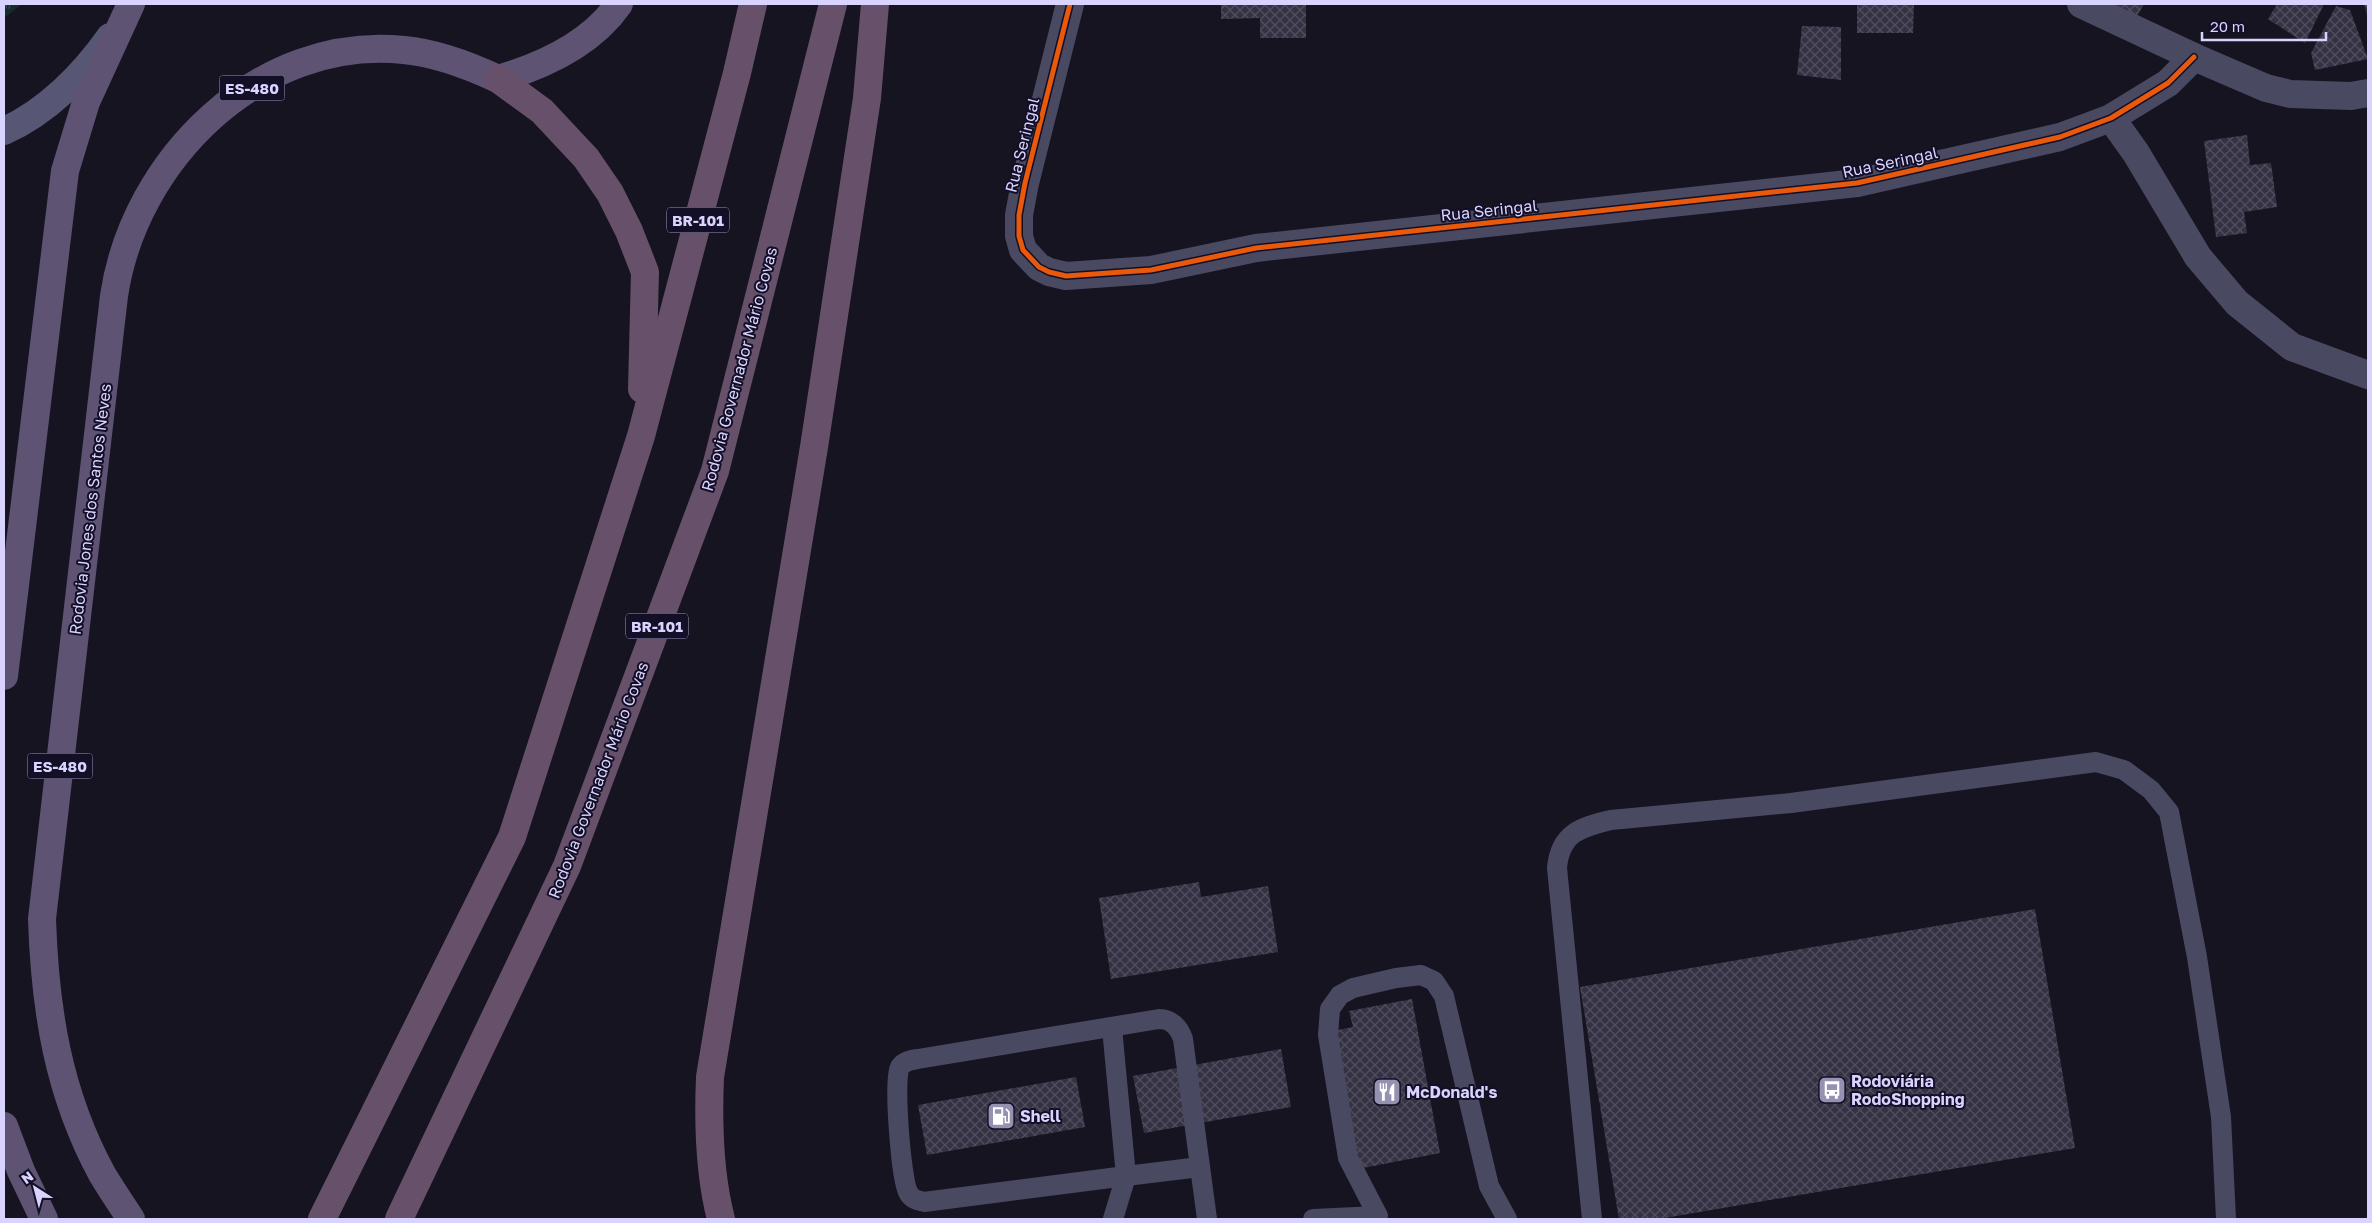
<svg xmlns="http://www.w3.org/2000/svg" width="2372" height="1223" font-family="'Golos Text',sans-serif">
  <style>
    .grass { fill: url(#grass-tufts) }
    .building { fill: url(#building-cross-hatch) }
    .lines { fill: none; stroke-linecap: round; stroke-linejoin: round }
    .service { stroke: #4a4962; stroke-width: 20 }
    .minor { stroke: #4a4962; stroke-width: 28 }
    .secondary { stroke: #575674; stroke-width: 28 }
    .primary { stroke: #5e5373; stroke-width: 28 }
    .motorway { stroke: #67516a; stroke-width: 28 }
    .cycleway-casing { stroke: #130f26; stroke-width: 8 }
    .cycleway { stroke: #e8590c; stroke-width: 5 }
    .labels { text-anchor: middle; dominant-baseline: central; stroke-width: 4; stroke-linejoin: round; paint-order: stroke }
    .shield { fill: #130f26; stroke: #9e99be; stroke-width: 1 }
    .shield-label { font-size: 15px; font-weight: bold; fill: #d9d4ff }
    .street-label { font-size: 16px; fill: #d9d4ff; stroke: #130f26 }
    .poi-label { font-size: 16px; font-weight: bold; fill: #d9d4ff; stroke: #130f26; text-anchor: start }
  </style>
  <defs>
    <pattern id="grass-tufts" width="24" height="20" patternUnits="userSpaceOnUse" patternTransform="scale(1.25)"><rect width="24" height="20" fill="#132c2d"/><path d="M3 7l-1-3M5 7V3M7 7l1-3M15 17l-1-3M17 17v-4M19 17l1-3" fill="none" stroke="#354a4c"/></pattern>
    <pattern id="building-cross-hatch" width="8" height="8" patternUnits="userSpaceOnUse" patternTransform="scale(1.25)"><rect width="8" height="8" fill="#343243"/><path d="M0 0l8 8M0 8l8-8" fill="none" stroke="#514f5f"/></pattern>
  </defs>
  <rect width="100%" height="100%" fill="#161421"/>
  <polygon class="grass" points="4,4 22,4 4,18"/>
  <g class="building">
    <polygon points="1221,4 1306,4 1306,38 1260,38 1260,18 1221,19"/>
    <polygon points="1857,4 1914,4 1913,33 1857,33"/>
    <polygon points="2114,4 2144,4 2137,16"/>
    <polygon points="2277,4 2324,4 2305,43 2268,19"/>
    <polygon points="2364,4 2368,4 2368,18"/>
    <polygon points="2336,6 2350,10 2368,59 2315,70 2311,53"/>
    <polygon points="1802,26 1841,27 1841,80 1797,75"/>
    <polygon points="2247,135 2250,165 2271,163 2277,207 2244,212 2247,233 2216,237 2204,141"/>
    <polygon points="1199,882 1201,897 1268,886 1278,952 1111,979 1099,898"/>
    <polygon points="2035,909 2075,1148 1659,1219 1619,1219 1580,987"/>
    <polygon points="1412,999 1440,1153 1358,1169 1333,1031 1353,1027 1349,1011"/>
    <polygon points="1281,1049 1291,1107 1144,1133 1133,1076"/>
    <polygon points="1076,1077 1085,1127 927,1155 918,1105"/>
  </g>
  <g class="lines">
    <g class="service">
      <polyline points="1112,1028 1126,1176 1200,1167"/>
      <path d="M1113 1219 1126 1176 924 1202C917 1200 911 1199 908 1192 901 1179 893 1077 900 1067 904 1061 911 1060 918 1059L1159 1019C1171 1019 1179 1027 1183 1039L1207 1219"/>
      <polyline points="1313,1219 1378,1216 1348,1158 1328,1035 1330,1009 1340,995 1353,988 1396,978 1421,975 1434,981 1444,996 1489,1186 1507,1219"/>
      <path d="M1592 1219 1557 868C1560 833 1581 827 1611 820L1791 803 2096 762 2124 770 2151 790 2169 812 2197 957 2221 1117 2226 1219"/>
    </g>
    <g class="minor">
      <polyline points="1070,4 1025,183 1019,215 1019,236 1023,250 1039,267 1049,272 1066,276 1151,270 1256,248 1857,183 2060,137 2111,118 2168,83 2194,57"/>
      <polyline points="2081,4 2194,57 2266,88 2290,94 2351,96 2368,93"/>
      <polyline points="2111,118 2136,153 2198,257 2237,303 2292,347 2368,375"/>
    </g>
    <path class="secondary" d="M4 131C47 112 84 74 110 37"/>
    <g class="primary">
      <polyline points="4,676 65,171 86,102 131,4"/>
      <polyline points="4,1126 21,1171 44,1219"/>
      <path d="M131 1219C121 1204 111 1189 102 1174 58 1093 45 1010 42 919L114 296C134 160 259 35 404 50 437 53 468 65 498 79 543 66 591 44 619 4"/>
    </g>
    <g class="motorway">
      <polyline points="498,79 542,111 586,158 610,193 629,231 645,272 642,389"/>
      <polyline points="322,1219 512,837 641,436 737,73 753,4"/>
      <polyline points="399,1219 567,866 715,471 833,4"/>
      <path d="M721 1219C709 1173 708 1124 710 1077L814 447 867 98 875 4"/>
    </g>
    <defs>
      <polyline id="cycleway" points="1070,4 1025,183 1019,215 1019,236 1023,250 1039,267 1049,272 1066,276 1151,270 1256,248 1857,183 2060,137 2111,118 2168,83 2194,57"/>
    </defs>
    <use href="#cycleway" class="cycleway-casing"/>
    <use href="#cycleway" class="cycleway"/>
  </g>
  <defs>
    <symbol id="bus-square" viewBox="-11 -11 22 22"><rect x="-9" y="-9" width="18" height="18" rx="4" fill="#9591b1" stroke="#130f26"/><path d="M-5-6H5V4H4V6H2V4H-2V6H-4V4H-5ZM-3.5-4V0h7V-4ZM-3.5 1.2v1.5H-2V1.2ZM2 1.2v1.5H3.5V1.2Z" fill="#fff"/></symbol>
    <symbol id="restaurant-square" viewBox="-11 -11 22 22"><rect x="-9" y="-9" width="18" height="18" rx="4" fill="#9591b1" stroke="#130f26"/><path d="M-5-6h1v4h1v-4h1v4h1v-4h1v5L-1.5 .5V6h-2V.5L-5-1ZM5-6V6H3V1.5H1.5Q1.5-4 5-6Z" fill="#fff"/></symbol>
    <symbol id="fuel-square" viewBox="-11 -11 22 22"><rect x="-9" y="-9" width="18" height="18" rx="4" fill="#9591b1" stroke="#130f26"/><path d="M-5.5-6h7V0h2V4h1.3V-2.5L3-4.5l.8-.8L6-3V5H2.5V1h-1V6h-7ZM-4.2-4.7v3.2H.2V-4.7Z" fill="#fff"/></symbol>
  </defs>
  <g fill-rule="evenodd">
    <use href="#bus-square" x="1816" y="1074" width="32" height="32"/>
    <use href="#restaurant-square" x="1371" y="1076" width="32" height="32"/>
    <use href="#fuel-square" x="985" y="1100" width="32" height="32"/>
  </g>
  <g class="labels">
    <g class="shield">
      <rect x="219.5" y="75.5" width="65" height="25" rx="4"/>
      <rect x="667" y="207.5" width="62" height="25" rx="4"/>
      <rect x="626" y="613.5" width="62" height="25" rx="4"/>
      <rect x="27.5" y="753.5" width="65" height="25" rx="4"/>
    </g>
    <g class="shield-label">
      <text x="252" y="88">ES-480</text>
      <text x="698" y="220">BR-101</text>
      <text x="657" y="626">BR-101</text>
      <text x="60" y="766">ES-480</text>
    </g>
    <g class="street-label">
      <text transform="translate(1022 145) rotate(-76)">Rua Seringal</text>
      <text transform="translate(1890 162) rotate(-12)">Rua Seringal</text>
      <text transform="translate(1489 210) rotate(-6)">Rua Seringal</text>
      <text transform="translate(739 369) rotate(-75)">Rodovia Governador Mário Covas</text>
      <text transform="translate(90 509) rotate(-83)">Rodovia Jones dos Santos Neves</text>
      <text transform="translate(598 780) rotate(-69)">Rodovia Governador Mário Covas</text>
    </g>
    <g class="poi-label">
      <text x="1851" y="1081">Rodoviária<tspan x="1851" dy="18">RodoShopping</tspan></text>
      <text x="1406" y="1092">McDonald's</text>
      <text x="1020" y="1116">Shell</text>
    </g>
  </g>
  <rect width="2372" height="1223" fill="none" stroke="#d9d4ff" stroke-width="10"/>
  <g transform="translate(35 1188) rotate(324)" stroke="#130f26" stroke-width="4" paint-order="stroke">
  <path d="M0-4L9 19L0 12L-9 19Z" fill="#d9d4ff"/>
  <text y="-8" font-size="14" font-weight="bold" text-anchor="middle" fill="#d9d4ff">N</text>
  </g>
  <path d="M2202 32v8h124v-8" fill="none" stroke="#d9d4ff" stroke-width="2.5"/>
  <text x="2210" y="32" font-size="15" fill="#d9d4ff" stroke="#130f26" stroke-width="4" paint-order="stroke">20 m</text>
</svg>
